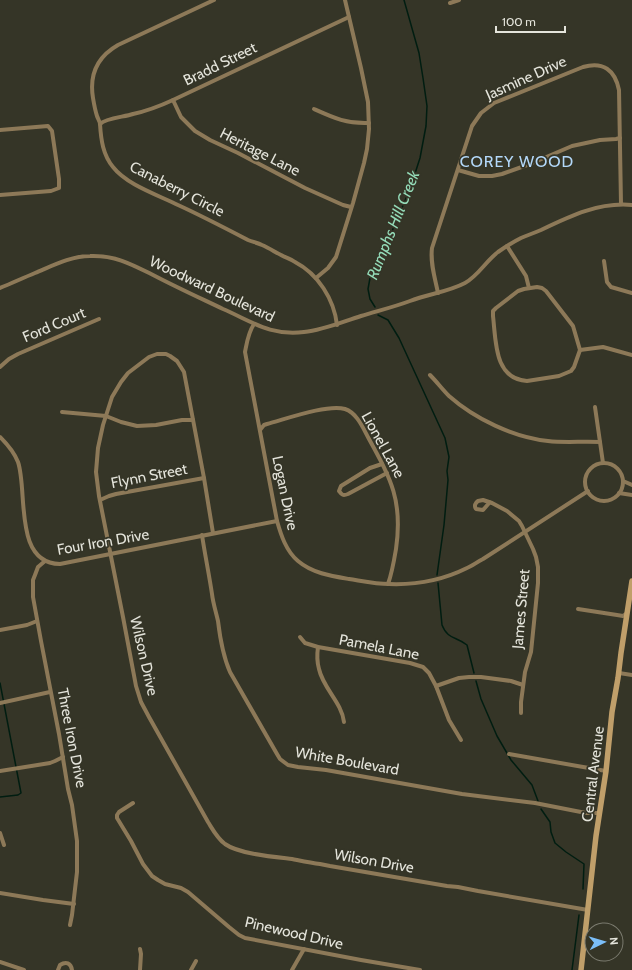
<svg xmlns="http://www.w3.org/2000/svg" width="632" height="970" font-family="Cabin,sans-serif">
  <style>
    .lines { fill: none; stroke-linecap: round; stroke-linejoin: round }
    .stream { stroke: #001d11; stroke-width: 1.5 }
    .street { stroke: #8d7958; stroke-width: 4 }
    .secondary { stroke: #c09f6a; stroke-width: 5.5 }
    .labels { text-anchor: middle; dominant-baseline: central; stroke-width: 3.5; stroke-linejoin: round; paint-order: stroke }
    .street-label { font-size: 15px; fill: #e4e4db; stroke: #353527 }
    .neighbourhood-label { font-size: 16px; letter-spacing: 1px; fill: #b3d8f9; stroke: #353527 }
    .water-label { font-size: 16px; font-style: italic; fill: #94dbb8; stroke: #353527 }
  </style>
  <rect width="100%" height="100%" fill="#353527"/>
  <g class="lines">
    <g class="stream">
      <polyline points="375,307 370,299 368,289 370,278 375,265 390,236 410,189 420,158 426,126 427,106 423,78 419,53 404,0"/>
      <polyline points="378,315 388,320 399,338 445,438 449,457 447,471 448,480 444,525 437,575"/>
      <path d="M438 583 442 625C448 640 456 636 467 645L474 673"/>
      <polyline points="476,681 481,699 497,736 511,760 532,785 538,801"/>
      <polyline points="0,683 21,793 18,795 0,797"/>
      <polyline points="541,809 550,822 551,832 555,843 566,852 584,864 583,889"/>
      <polyline points="572,970 579,915"/>
    </g>
    <g class="street">
      <path d="M214 0 118 45C97 57 89 74 93 98 94 104 95 110 97 116 98 119 100 122 100 124 101 140 103 155 113 167 127 185 158 195 178 205 202 216 225 228 248 240 253 242 258 243 262 245 269 248 275 252 281 255 286 258 291 259 295 262 318 274 334 299 337 325"/>
      <polyline points="450,3 459,0"/>
      <polyline points="173,100 181,117 195,131 210,140 238,153 305,188 343,205 351,207"/>
      <path d="M314 109C334 118 347 124 369 123"/>
      <path d="M100 124C106 118 124 117 133 114 147 111 160 106 173 100L349 17"/>
      <polyline points="0,130 48,126 52,131 59,179 59,188 51,191 0,195"/>
      <polyline points="458,170 479,176 492,176 502,174 530,164 572,146 600,140 616,139 620,138"/>
      <polyline points="507,246 526,276 529,288"/>
      <polyline points="604,261 607,282 611,287 632,293"/>
      <polyline points="316,278 328,268 336,257 353,203 364,163 367,149 369,129 368,102 361,68 345,0"/>
      <path d="M537 287 542 288 546 291 573 326 580 350 574 367 571 371 559 376 527 381C494 379 496 341 493 316V311L496 308 518 291 524 289Z"/>
      <path d="M0 288C12 283 23 278 35 273 52 266 71 256 90 256 116 255 133 265 155 276 178 288 200 298 223 309 253 322 270 336 304 332 324 330 342 322 361 316 377 311 394 307 410 301 428 294 448 292 465 283 478 276 486 261 498 252 505 247 513 242 521 238 528 235 534 233 541 230 570 216 599 202 632 205"/>
      <path d="M438 293C435 278 430 263 432 248L472 126 481 113 494 103 583 67C603 61 615 70 619 90L621 204"/>
      <path d="M254 324C248 333 247 342 245 352L277 521C281 535 286 551 298 561 312 573 331 576 349 579 362 581 376 584 389 584 415 585 443 580 467 568 472 566 477 562 483 559L588 491"/>
      <polyline points="580,350 603,347 632,355"/>
      <polyline points="0,367 9,359 18,354 99,319"/>
      <path d="M430 375C437 382 442 389 449 396 475 419 513 437 548 441 565 443 583 441 600 442"/>
      <polyline points="595,407 603,463"/>
      <polyline points="62,412 106,416 121,422 137,426 156,425 182,420 193,420"/>
      <path d="M260 430 264 425 267 424C286 419 327 404 345 409 357 413 363 428 369 439 391 479 403 501 396 549 394 561 392 573 388 584"/>
      <path d="M0 437C7 444 14 452 18 462 28 491 13 563 60 564L277 521"/>
      <circle cx="604" cy="482" r="19"/>
      <path d="M382 464 370 468 341 486 339 491C342 495 343 496 348 494L387 473"/>
      <polyline points="623,481 632,485"/>
      <polyline points="619,493 632,495"/>
      <polyline points="100,500 109,496 116,494 204,478"/>
      <path d="M490 502 483 510 476 509C474 506 475 503 478 501L483 500 492 503 507 511 519 521 522 526 533 549 536 557 538 567V583L531 652 525 672 521 702V713"/>
      <path d="M213 533 204 478 184 372 177 361 170 356 166 354H157L149 357 128 373 121 382 112 397 103 425 98 448 96 472 99 496 123 617 136 686 141 702 149 717 208 822C213 830 217 838 225 844 239 854 275 857 292 859 302 861 311 863 320 864L330 866 447 886 458 887 478 891 588 910"/>
      <path d="M202 535C205 555 209 574 212 594 213 603 216 612 218 621 220 638 223 656 230 672L277 754 280 759 288 765 298 767 326 770 462 794 535 803 586 813H600"/>
      <polyline points="45,561 38,567 35,575 33,580 33,597 41,641 59,734 68,789 72,805 77,841 77,872 72,915 70,925"/>
      <polyline points="578,609 617,615 623,616 627,613"/>
      <polyline points="0,630 27,625 37,621"/>
      <polyline points="300,637 305,643 318,647 410,663 423,667 429,673 436,686 449,720 461,740"/>
      <path d="M318 647C317 654 317 662 319 669 323 688 342 703 344 722"/>
      <polyline points="619,673 632,675"/>
      <polyline points="436,686 459,678 469,677 481,677 511,681 523,685"/>
      <polyline points="0,703 50,692"/>
      <polyline points="509,754 606,771"/>
      <polyline points="0,771 50,763 55,761 63,757"/>
      <polyline points="133,803 119,812 117,815 117,818 131,841 143,864 152,876 158,880 165,884 181,888 188,892 229,927 239,935 245,938 361,960 420,970"/>
      <polyline points="0,833 4,845"/>
      <polyline points="0,893 43,900 74,904"/>
      <polyline points="0,962 24,970"/>
      <path d="M58 970 60 965C66 961 71 963 72 970"/>
      <polyline points="140,970 141,954 140,949"/>
      <polyline points="191,970 196,961"/>
      <polyline points="292,970 304,949"/>
    </g>
    <polyline class="secondary" points="581,970 596,836 606,771 612,712 618,678 621,653 632,581"/>
  </g>
  <g class="labels">
    <g class="street-label">
      <text transform="translate(220 64) rotate(-26)">Bradd Street</text>
      <text transform="translate(526 78) rotate(-24)">Jasmine Drive</text>
      <text transform="translate(260 152) rotate(27)">Heritage Lane</text>
      <text transform="translate(177 189) rotate(27)">Canaberry Circle</text>
      <text transform="translate(212 289) rotate(25)">Woodward Boulevard</text>
      <text transform="translate(54 325) rotate(-23)">Ford Court</text>
      <text transform="translate(383 445) rotate(61)">Lionel Lane</text>
      <text transform="translate(149 476) rotate(-11)">Flynn Street</text>
      <text transform="translate(285 493) rotate(78)">Logan Drive</text>
      <text transform="translate(103 542) rotate(-10)">Four Iron Drive</text>
      <text transform="translate(521 609) rotate(-85)">James Street</text>
      <text transform="translate(379 647) rotate(11)">Pamela Lane</text>
      <text transform="translate(144 656) rotate(77)">Wilson Drive</text>
      <text transform="translate(72 738) rotate(79)">Three Iron Drive</text>
      <text transform="translate(347 761) rotate(10)">White Boulevard</text>
      <text transform="translate(593 774) rotate(-83)">Central Avenue</text>
      <text transform="translate(374 861) rotate(10)">Wilson Drive</text>
      <text transform="translate(294 933) rotate(13)">Pinewood Drive</text>
    </g>
    <g class="neighbourhood-label">
      <text x="517" y="161">COREY WOOD</text>
    </g>
    <g class="water-label">
      <text transform="translate(393 225) rotate(-68)">Rumphs Hill Creek</text>
    </g>
  </g>
  <g transform="translate(604 942) rotate(85)"><circle r="19" fill="#353527" stroke="#7b7b6f"/>
  <path d="M0-3L7 15L0 10L-7 15Z" fill="#7bbef8"/>
  <text y="-6" font-size="11" font-weight="bold" text-anchor="middle" fill="#e4e4db">N</text>
  </g>
  <path d="M496 26v6h69v-6" fill="none" stroke="#e4e4db" stroke-width="2"/>
  <text x="502" y="26" font-size="12" fill="#e4e4db" stroke="#353527" stroke-width="3" paint-order="stroke">100 m</text>
</svg>
